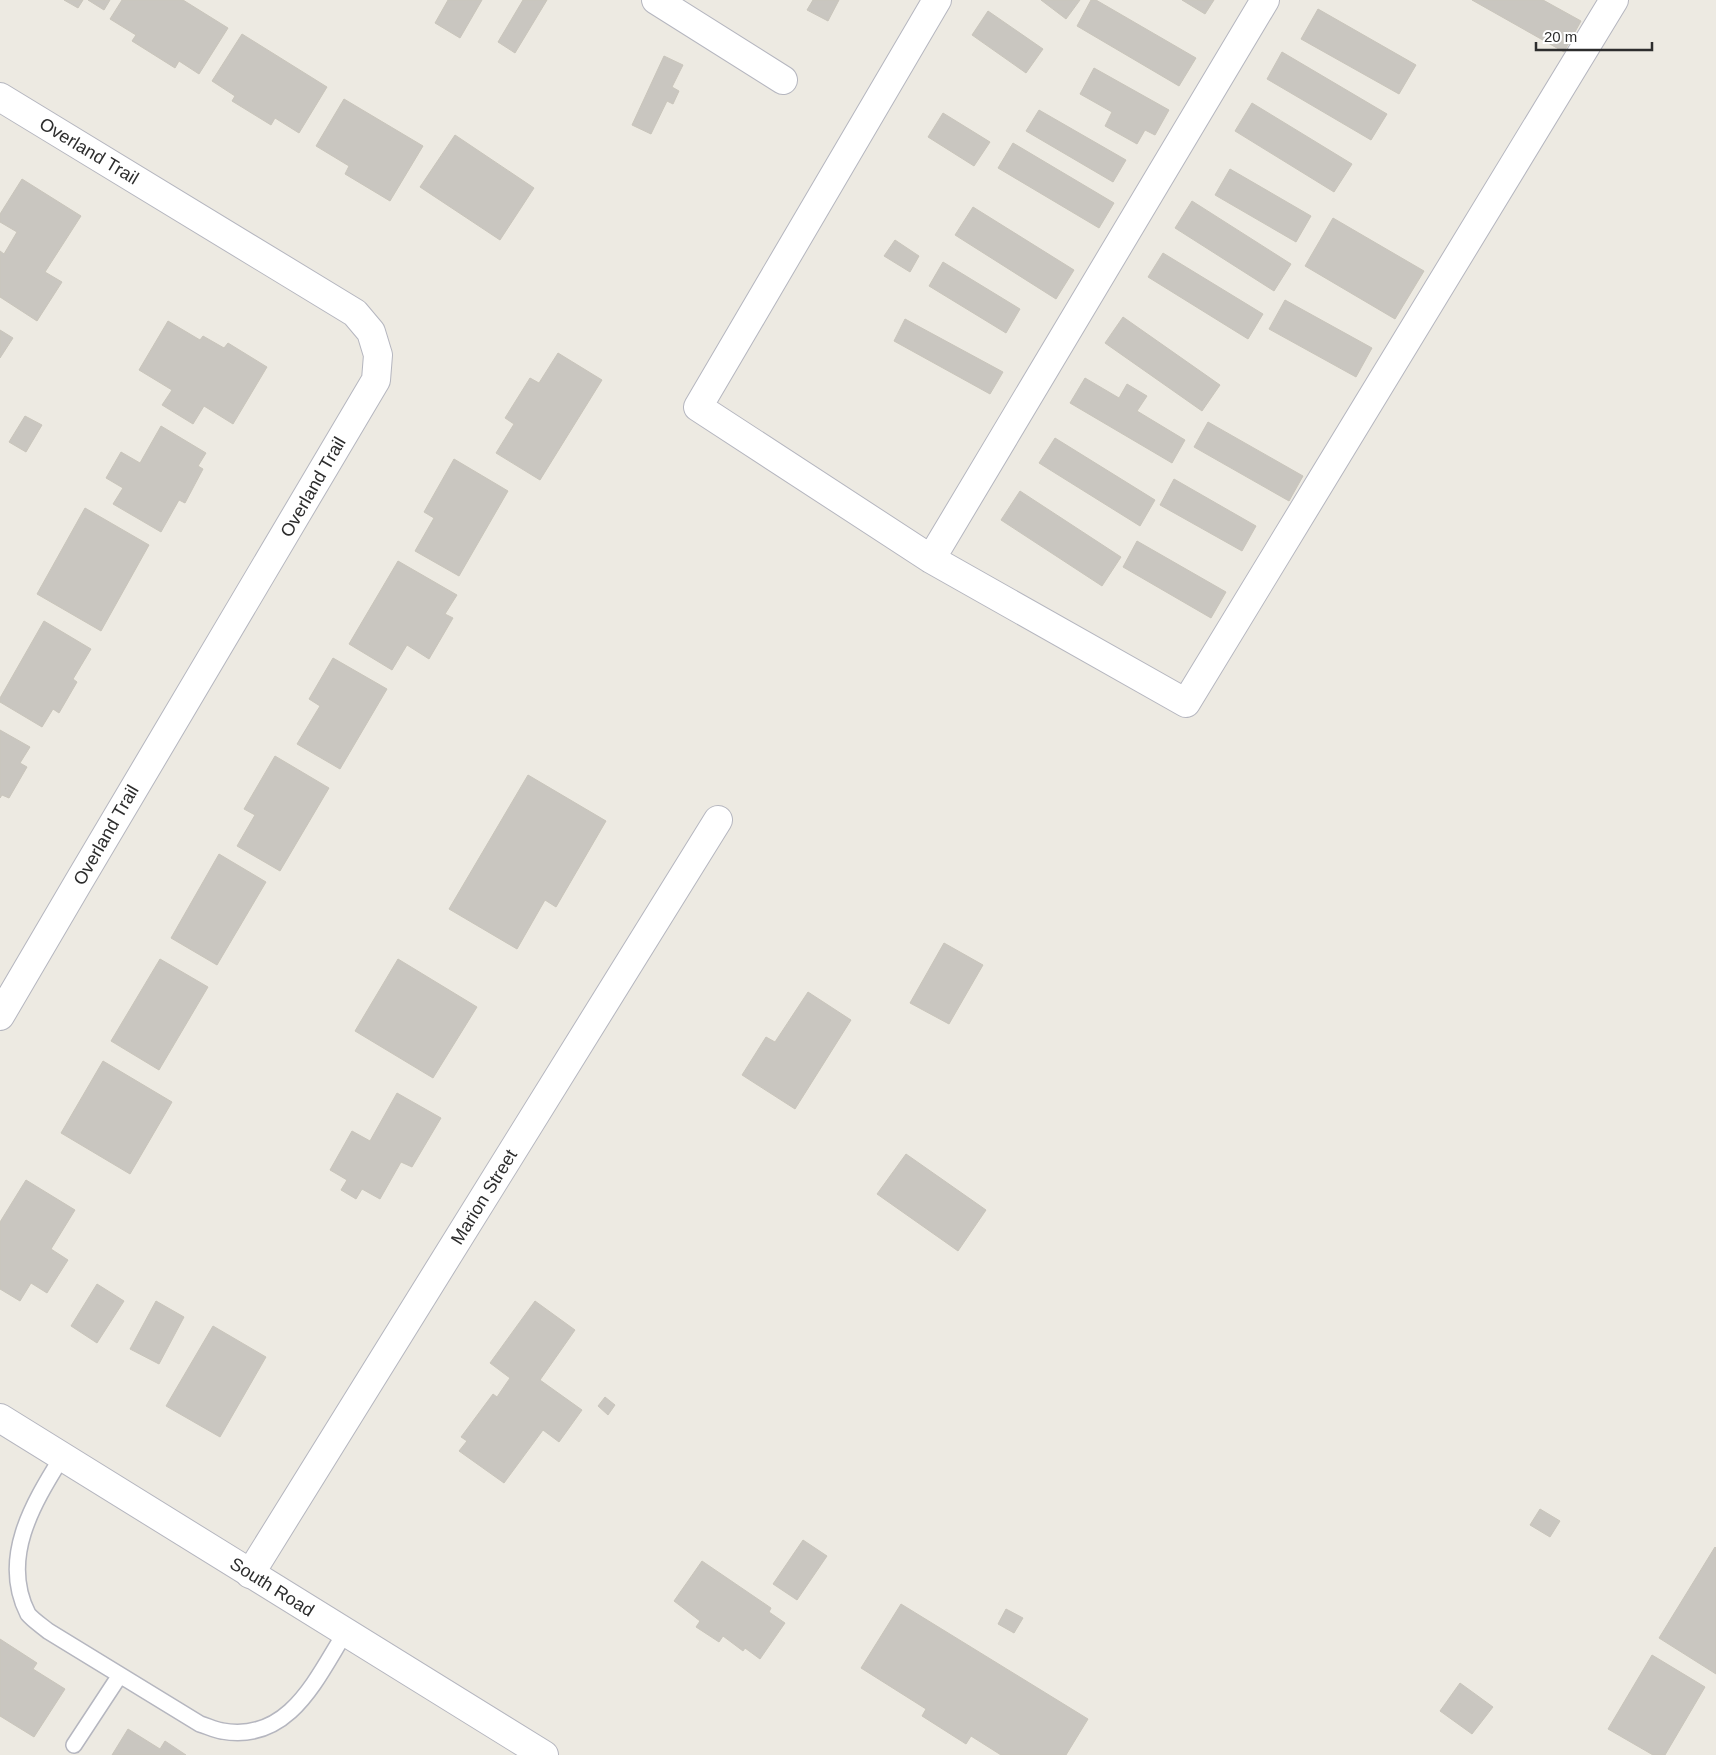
<svg xmlns="http://www.w3.org/2000/svg" width="1716" height="1755" font-family="Helvetica,sans-serif">
<style>
.building{fill:#c9c6c0;stroke:#c9c5bb}
.lines{fill:none;stroke-linecap:round;stroke-linejoin:round}
.service-casing{stroke:#b5b6bf;stroke-width:18}
.minor-casing{stroke:#b5b6bf;stroke-width:30}
.tertiary-casing{stroke:#b5b6bf;stroke-width:30}
.service{stroke:#fff;stroke-width:15}
.minor{stroke:#fff;stroke-width:28}
.tertiary{stroke:#fff;stroke-width:28}
.labels{text-anchor:middle;dominant-baseline:central;stroke-width:5;stroke-linejoin:round;paint-order:stroke}
.street-label{font-size:18px;fill:#2d2d2d;stroke:#fff}
</style>
<rect width="100%" height="100%" fill="#edeae2"/>
<path class="building" d="M64 0H83L78 8Z
M88 0H110L104 10Z
M122 0H183L228 28 199 74 179 61 175 68 132 41 136 35 110 19Z
M448 0H482L460 38 435 23Z
M523 0H547L515 53 498 42Z
M813 0H839L828 21 807 10Z
M1041 0H1080L1066 19Z
M1091 0H1096L1196 58 1179 86 1077 26Z
M1182 0H1214L1205 14Z
M1472 0H1543L1581 21 1564 52Z
M1318 9 1416 65 1399 94 1301 39Z
M988 11 1043 49 1026 73 972 35Z
M242 34 327 87 299 133 275 118 271 125 232 101 235 96 212 81Z
M1282 52 1387 114 1371 140 1267 79Z
M664 56 683 65 672 87 679 91 673 104 667 101 651 134 632 125Z
M1094 68 1169 110 1155 135 1145 130 1137 144 1105 126 1112 112 1080 94Z
M344 99 423 146 390 201 345 174 349 166 316 146Z
M1252 103 1352 164 1334 192 1235 131Z
M1039 110 1126 160 1113 182 1026 131Z
M943 113 990 142 974 166 928 137Z
M455 135 534 188 500 240 420 187Z
M1013 143 1114 203 1099 228 998 168Z
M1230 169 1311 216 1296 242 1215 195Z
M22 179 81 216 45 272 62 282 37 321 0 297V251L4 254 17 232 0 222V214Z
M1192 201 1291 264 1274 291 1175 228Z
M973 207 1074 270 1056 299 955 235Z
M1333 218 1424 271 1395 319 1305 266Z
M895 240 919 256 910 272 884 256Z
M1163 253 1263 314 1248 339 1148 277Z
M943 262 1020 309 1006 333 929 286Z
M1285 300 1372 348 1356 377 1269 329Z
M1123 317 1220 385 1202 411 1105 343Z
M905 319 1003 372 990 394 894 341Z
M168 321 200 340 203 336 224 348 228 343 267 367 233 424 204 406 193 424 162 405 172 390 139 370Z
M0 330 13 338 0 358Z
M558 353 602 380 540 480 496 453 514 424 505 418 530 378 539 383Z
M1085 378 1119 398 1127 384 1147 396 1137 411 1185 440 1172 463 1070 403Z
M25 416 42 425 26 452 9 442Z
M1208 422 1303 476 1289 501 1194 447Z
M161 426 206 453 198 466 203 469 185 503 179 500 161 532 113 504 123 488 106 478 121 452 140 463Z
M1055 438 1155 500 1140 526 1039 463Z
M454 459 508 491 459 576 415 551 434 518 424 512Z
M1174 479 1256 526 1242 551 1160 505Z
M1020 491 1121 557 1102 586 1001 520Z
M85 508 149 545 101 631 37 594Z
M1137 541 1226 592 1211 618 1123 567Z
M398 561 457 595 445 614 453 618 429 659 407 645 392 670 349 644Z
M44 621 91 649 73 679 77 682 59 713 53 709 42 727 0 702V698Z
M333 658 387 689 340 769 297 744 320 706 309 699Z
M0 730 30 747 20 763 27 767 9 798 2 795 0 798Z
M275 756 329 788 280 871 237 846 255 815 244 809Z
M528 775 606 821 556 907 545 900 517 949 449 909Z
M219 854 266 882 217 965 171 938Z
M944 943 983 965 949 1024 910 1003Z
M160 959 208 987 159 1070 111 1041Z
M398 959 477 1007 433 1078 355 1031Z
M808 992 851 1020 795 1109 742 1075 766 1037 775 1042Z
M103 1061 172 1102 130 1174 61 1133Z
M397 1093 441 1118 412 1167 401 1162 380 1199 362 1189 356 1199 341 1190 347 1180 330 1170 352 1131 370 1141Z
M906 1154 986 1210 958 1251 877 1194Z
M26 1180 75 1210 51 1249 68 1260 47 1293 31 1283 20 1301 0 1289V1222Z
M97 1284 124 1301 97 1343 71 1326Z
M156 1301 184 1317 159 1364 130 1349Z
M535 1301 575 1330 540 1380 582 1410 559 1442 543 1430 504 1483 459 1451 467 1441 461 1437 493 1394 497 1397 510 1378 490 1363Z
M213 1326 266 1357 220 1437 166 1406Z
M605 1397 615 1405 608 1415 598 1406Z
M1540 1509 1560 1521 1550 1537 1530 1525Z
M803 1540 827 1556 797 1600 773 1584Z
M1715 1547 1716 1548V1674L1659 1638Z
M702 1561 771 1608 769 1612 785 1623 760 1659 745 1648 743 1651 723 1636 719 1642 696 1627 700 1621 674 1601Z
M901 1604 1088 1719 1066 1755H1001L971 1736 966 1744 922 1716 926 1709 861 1668Z
M1006 1609 1023 1618 1014 1633 998 1624Z
M0 1639 37 1663 33 1669 65 1689 34 1737 0 1716Z
M1652 1655 1705 1687 1665 1755H1653L1608 1729Z
M1460 1683 1493 1707 1472 1734 1440 1711Z
M128 1729 160 1749 165 1741 186 1755H112Z"/>
<g class="lines">
<g class="service-casing">
<path id="service" d="M62 1457C32 1505 0 1559 28 1614 33 1620 42 1626 48 1631L200 1724C207 1726 215 1730 222 1731 289 1743 316 1679 345 1633
M74 1745 120 1675"/>
</g>
<g class="minor-casing">
<path id="minor" d="M656 0 783 80
M937 0 698 407 931 559 1186 703 1614 0
M0 97 355 313 371 332 378 355 376 380C252 592 124 803 0 1016
M931 559 1265 0
M250 1574 718 820"/>
</g>
<g class="tertiary-casing">
<path id="tertiary" d="M0 1418 544 1755"/>
</g>
<use href="#service" class="service"/>
<use href="#minor" class="minor"/>
<use href="#tertiary" class="tertiary"/>
</g>
<g class="labels">
<g class="street-label">
<text transform="translate(89 151) rotate(31)">Overland Trail</text>
<text transform="translate(313 487) rotate(-60)">Overland Trail</text>
<text transform="translate(106 835) rotate(-60)">Overland Trail</text>
<text transform="translate(484 1197) rotate(-58)">Marion Street</text>
<text transform="translate(272 1587) rotate(32)">South Road</text>
</g>
</g>
<path d="M1536 42v8h116v-8" fill="none" stroke="#2d2d2d" stroke-width="2.5"/>
<text x="1544" y="42" font-size="15" fill="#2d2d2d" stroke="#ffffff" stroke-width="4" paint-order="stroke">20 m</text>
</svg>
